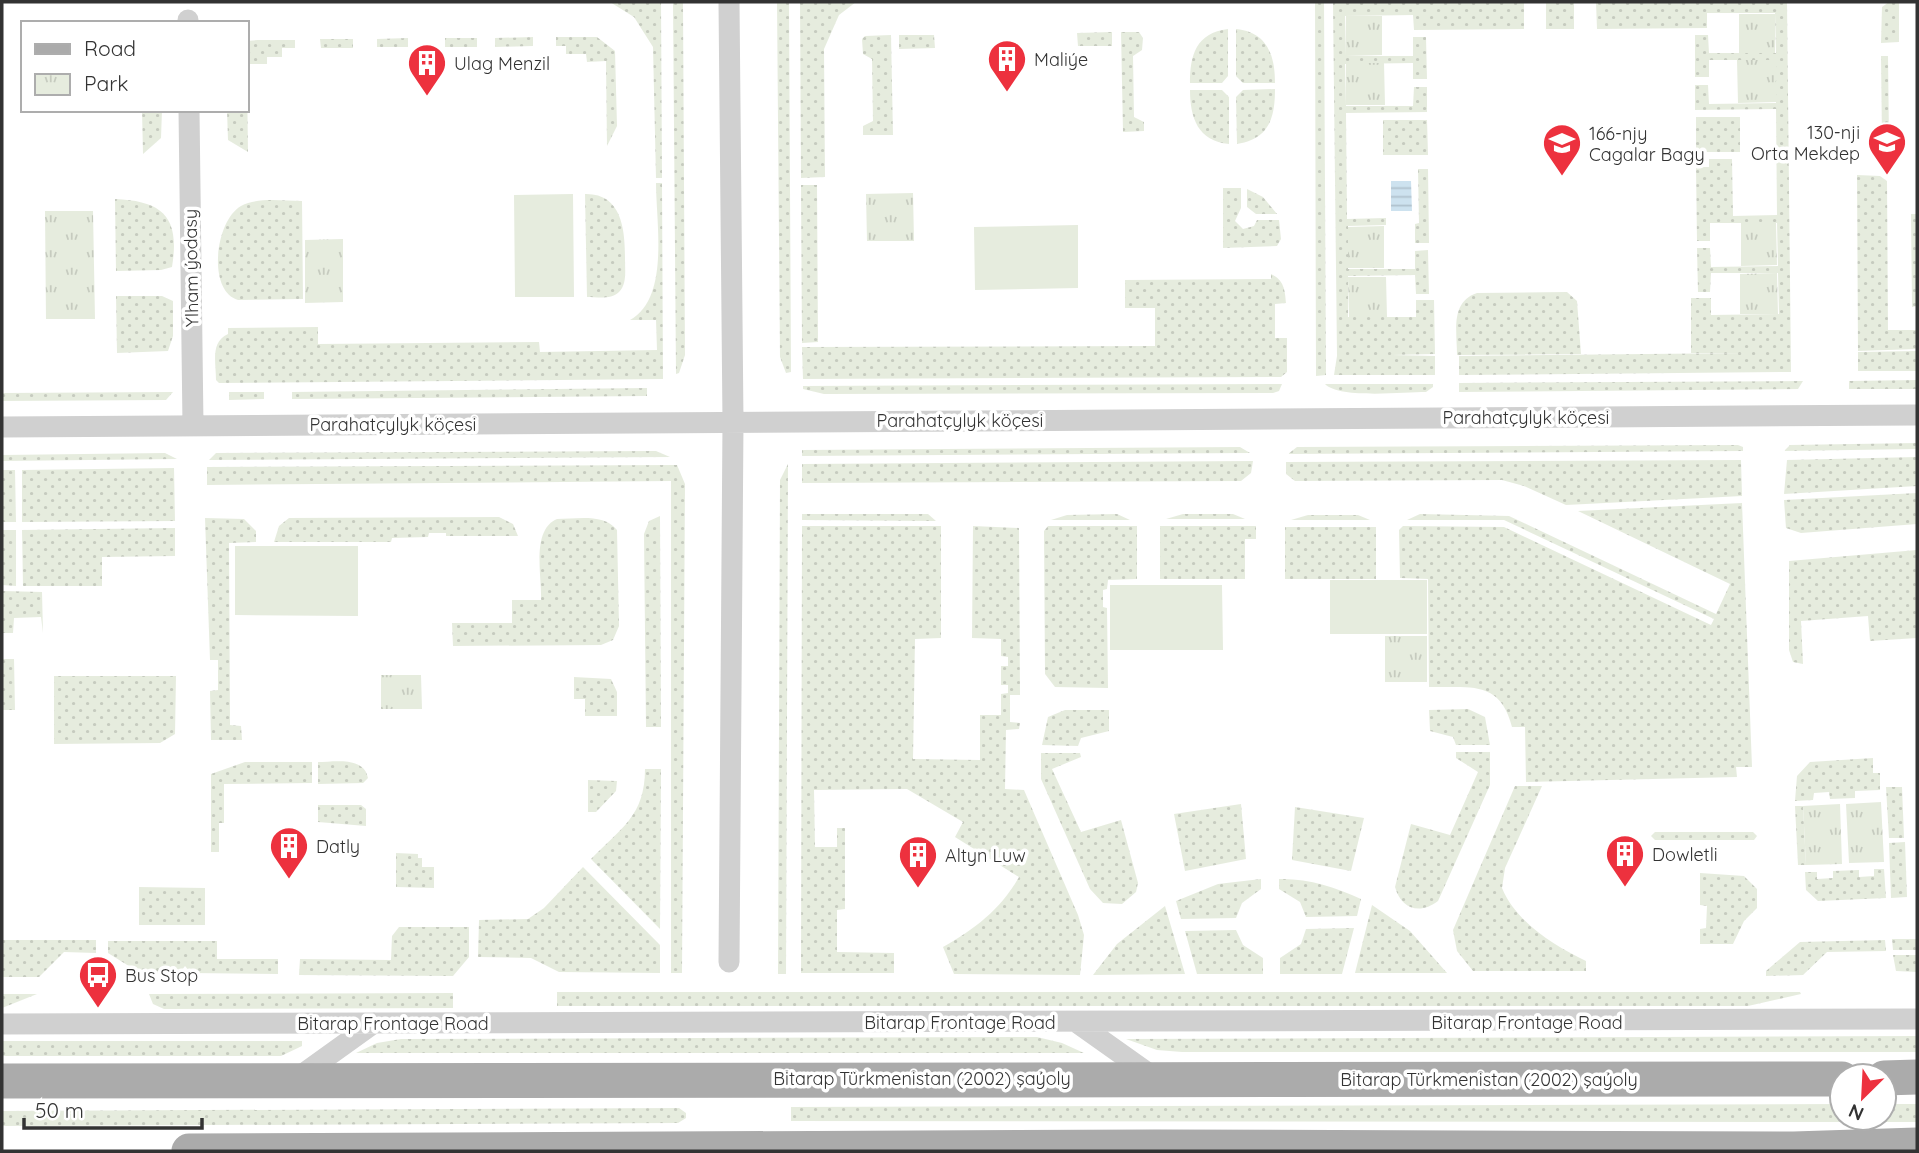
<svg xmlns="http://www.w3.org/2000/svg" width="1919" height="1153" font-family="Quicksand,sans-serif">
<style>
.grass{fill:url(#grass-dots)}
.park{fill:url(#park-tufts)}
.pitch{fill:#e6ecde}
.water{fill:url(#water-rules)}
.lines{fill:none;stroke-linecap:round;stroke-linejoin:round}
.street{stroke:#d0d0d0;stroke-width:21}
.primary{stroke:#ababab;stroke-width:35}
.labels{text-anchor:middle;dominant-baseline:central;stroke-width:7;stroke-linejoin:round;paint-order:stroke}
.poi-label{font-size:18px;fill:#333;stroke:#fff;text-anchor:start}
.street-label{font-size:18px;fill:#333;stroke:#fff}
</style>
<defs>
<pattern id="grass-dots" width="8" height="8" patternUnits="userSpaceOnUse" patternTransform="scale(1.75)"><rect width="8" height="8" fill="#e6ecde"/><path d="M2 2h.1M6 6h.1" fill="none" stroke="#c6cbbf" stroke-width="1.8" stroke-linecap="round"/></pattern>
<pattern id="park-tufts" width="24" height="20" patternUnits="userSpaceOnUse" patternTransform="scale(1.75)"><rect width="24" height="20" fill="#e6ecde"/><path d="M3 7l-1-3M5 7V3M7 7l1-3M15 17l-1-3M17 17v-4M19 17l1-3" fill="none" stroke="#c6cbbf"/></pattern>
<pattern id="water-rules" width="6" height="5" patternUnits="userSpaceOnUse" patternTransform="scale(1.75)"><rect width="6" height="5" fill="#cde2ef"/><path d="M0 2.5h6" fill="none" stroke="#b0c2cd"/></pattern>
</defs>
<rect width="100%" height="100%" fill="#fff"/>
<path class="grass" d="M610 2H661L662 178H656L653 47 634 17Z
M673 2H683V6L685 355 679 373 676 374Z
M777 2H789L791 372 786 373 780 357Z
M800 2H856L839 15 824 49 825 177 801 178Z
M1315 2H1324L1326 375 1316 376Z
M1333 2H1524V29L1414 30 1413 15 1345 16 1346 56H1413V37H1426L1427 79H1413V63L1345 64 1346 106H1413L1414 87H1427V112L1346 113 1347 219 1386 218V225L1348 226V269H1415V251L1428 250 1429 294H1416L1415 275 1348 276V317H1416V300H1434L1435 354 1392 355 1435 356V375H1334L1337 356Z
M1546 2H1574V29H1546Z
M1596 2H1787L1791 372 1459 375V356L1746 353H1691V298H1711V315L1779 314 1778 273H1711L1710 292H1698L1697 248H1710L1711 267 1778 266 1777 223H1710V241H1697L1696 167H1709V159H1732L1733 216 1777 215 1776 109 1695 110V85H1708L1709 104 1776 103V60H1709V77H1695V35H1708L1709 53H1776L1775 13H1707V28L1597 29Z
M1899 2V42L1881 43 1882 7 1889 2Z
M1228 29V76L1222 83H1190C1190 55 1196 33 1228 29Z
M1236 29C1267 32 1275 55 1275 83H1243L1236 76Z
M1112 32V46H1078L1077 33Z
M1121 32H1139L1143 38 1142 50 1133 56 1134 117 1144 122V131L1123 132Z
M891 35 893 135H863V126L873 121 872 59 863 54 862 39 865 36Z
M899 35H934L935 48 899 49Z
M533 37V46L495 47V38Z
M556 37H597L615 51 617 126 607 146 606 61 587 62 586 54H566V46H556Z
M408 38V47H377V39Z
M445 38H477V47H445Z
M320 39H353V48H321Z
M258 40H295V48H282V57H267V64H247V41Z
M1881 56H1888L1889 139H1882Z
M247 79 248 152 228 140 227 110H247Z
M1275 89C1275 118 1269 139 1237 144L1236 97 1243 90Z
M1190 90H1222L1229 97V144C1198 141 1190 118 1190 90Z
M142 110H162L161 138 143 154Z
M1696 117H1740V152H1696Z
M1383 120H1427L1428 155H1383Z
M1418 169H1428L1429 243H1415V224L1419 223Z
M1857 175 1880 176 1887 181 1888 330H1917V349L1858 351Z
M656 183H662L663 379 219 383 216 380C216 363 210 342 228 334V328L318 327V344L539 342 540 352 657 350 656 320H630C670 298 656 223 656 183Z
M801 185H817L818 342 802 343Z
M1223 188H1241V208L1235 221 1243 229 1254 226 1257 220H1279L1281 239 1277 246 1223 248Z
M1247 189 1263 197 1277 214H1256L1247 207Z
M585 194C623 193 625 232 625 260 625 271 627 284 619 292 611 300 597 297 587 297Z
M115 199C164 201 180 218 172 267L161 270 116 271Z
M302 201 303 299 238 300C207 291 215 221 241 206 258 197 283 201 302 201Z
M1911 214H1917V306L1912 307Z
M1271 274C1284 280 1285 290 1286 303L1275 304V338H1287V372L1281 377 803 379 802 347 1155 346V308H1125V280L1271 279Z
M1567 292 1577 301 1581 354 1457 355C1457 331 1450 302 1477 293Z
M116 296H162L173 301V336L168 351 117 353Z
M1917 351V371H1858V352Z
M1917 380V389H1849V381Z
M1803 381 1798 389 1459 392V383Z
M1282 384 1279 391 1273 393 824 394 803 389V386Z
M1325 384H1433V387L1426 392C1403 392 1340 399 1325 384Z
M647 388V396L292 399V392Z
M173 392 166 400 2 401V393Z
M229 392H264V399L229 400Z
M1917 443V449L1784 451 1790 445Z
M1738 445 1743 447V451L1288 454 1297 447Z
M1240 447 1250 453 802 456V450Z
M656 451 670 457 209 460 216 453Z
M165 453 177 459 2 461V455Z
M1917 457V486L1784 494 1787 460Z
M1741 460 1742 496 1566 505 1524 486 1502 480 1295 481 1286 474V462Z
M1253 461 1251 473 1241 481 802 483V464Z
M788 464 786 974H778L780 480Z
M677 465 685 484 682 973H671V481L207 485V467Z
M174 468 175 521 22 522V470Z
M2 470H15L16 522H2Z
M1917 493V524L1801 533 1786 528 1784 500Z
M1742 503 1752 767H1736L1737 777 1526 782 1525 727H1512C1500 679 1469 688 1429 687L1428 579 1400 578 1399 530 1403 526 1504 527 1711 625 1714 619 1504 520H1407L1420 514 1509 516 1716 614 1730 584 1578 511Z
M802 514H928L936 521 802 520Z
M1117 514 1130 520H1051L1067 515Z
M1183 514H1233L1245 519H1166Z
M1308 515H1358L1370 520H1291Z
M660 516 661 727H646L644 534 649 521Z
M499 517 513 524 518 536H446V533H429L428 537 392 538 391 542H274L279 526 289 518Z
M205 518 244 519 256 531V542L229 543 230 725 241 726 242 740H211L210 691 218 690V660H210Z
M557 519C576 519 604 513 617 530L619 626 613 640 601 645 453 646 452 623H512V600H541C542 576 531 530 557 519Z
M802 526H941V638L915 639 913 759 980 760V715H1001V694L1008 693V685H1001V666H1008V657L1001 656V639L972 638 973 526 1019 528 1020 695H1010V722L1020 723 1019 729 1006 730 1005 789 1024 790 1078 915 1084 935 1080 975 954 974 943 947C975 929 1001 909 1019 877L955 837 963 822 907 789 814 790 815 847H837V828H845V909L837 910V952L894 953V973H801Z
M1137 526V579L1108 580 1107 589 1103 590V607L1107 608 1108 688 1055 687 1045 674 1044 531 1048 526Z
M1160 526H1256V539H1245V579H1160Z
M1285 527H1376V579H1285Z
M175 528V556L102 557V586H23L22 530Z
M2 530H16V586L2 585Z
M1917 550V638L1870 641 1868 616 1801 621 1803 664 1793 662 1789 650V561Z
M2 591 42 592 43 633 41 617 14 618 13 633H2Z
M2 659H14L15 710H2Z
M54 676H176L175 734 160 743 54 744Z
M574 677 611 679 617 692V716H585V699H574Z
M1468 709 1485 717 1490 745H1456L1453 737 1430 731 1429 710Z
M1065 710H1109V731L1081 738 1078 746 1042 745 1048 717Z
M1456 752H1490V785L1438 901C1420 915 1401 909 1395 887L1411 824 1450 835 1478 772 1456 758Z
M1041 753H1080L1081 757 1052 769 1081 832 1121 820 1138 883 1136 892 1122 904 1103 903 1090 889 1041 779Z
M1873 758V773H1880V790L1855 791V798L1830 799 1829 792 1814 793 1813 800 1795 801 1797 776 1810 762Z
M245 762H312V783L224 784V823H219V852H211V774Z
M318 762C334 762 364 756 368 778L363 783 318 784Z
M645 769H661L660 929 591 859C621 828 645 816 645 769Z
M588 780 617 781 616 791 596 812H588Z
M1515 786H1542L1505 868 1502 888C1516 922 1554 946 1586 961V971H1473L1457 951 1453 930Z
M1886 787H1902L1904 838H1889Z
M1241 804 1246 859 1185 871 1174 814Z
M318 805H361L366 809V826L318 822Z
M1795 806H1803L1806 865H1798Z
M1295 807 1364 818 1351 871 1292 860Z
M1655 832H1753L1757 836 1754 840H1655L1651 836Z
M1905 842 1907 897 1891 898 1889 843Z
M396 853 418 854V858H422V867H434V888L396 887Z
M583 867 660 945V973L559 972 531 958 478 957 479 920 528 919 544 908Z
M1874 869H1884L1886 898 1818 901 1806 890 1805 872H1817V879L1833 878V871L1859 870V877L1874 876Z
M1700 873 1744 876 1757 889V908L1744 921 1733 944H1700V929L1706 928 1707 906 1700 905Z
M1261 879V889L1242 903 1236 918 1181 919 1176 901 1218 884Z
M1279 879C1306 878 1336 887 1361 899L1357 916 1306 917 1300 902 1279 889Z
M139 887 205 888V925H139Z
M1372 905 1410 931 1447 973H1355Z
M1165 906 1185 974 1093 975 1117 944Z
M399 927H469V957L453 976 299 975 300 959 391 960 392 936Z
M1354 928 1342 974H1280V958L1301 944 1306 929Z
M1236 930 1243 945 1263 958V974H1197L1185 931Z
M1892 939H1917V950H1893Z
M3 940H96V953L64 952 39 977H3Z
M1885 940 1886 951 1827 952 1803 975 1766 976V971L1800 942Z
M108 941H217V959H278V974L191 973 185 966 179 974 140 973 108 953Z
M1893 955H1917V972L1896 971Z
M557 992H1800L1801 994 1748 1006H557Z
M453 993V1008L164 1009 153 1004 149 994Z
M2 994H37L2 1008Z
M1917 1036V1052H1182L1157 1050 1126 1039Z
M1037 1037 1062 1043 1084 1053H356L377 1043 401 1039Z
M2 1041H302V1046L281 1056H2Z
M1842 1104V1118H1884V1104H1917V1122L791 1121V1107Z
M679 1108 686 1113V1118L678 1123 2 1126V1111Z"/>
<path class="park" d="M1739 14H1775V53H1739Z
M1346 16H1382V55L1346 56Z
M1737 60H1776V102L1738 103Z
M1346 63H1384L1385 105H1346Z
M913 193 914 241H867L866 194Z
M45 211H93L95 319H46Z
M1776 223 1777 265 1741 266V223Z
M1384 226V268H1348V227Z
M343 239V302L305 303V240Z
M1777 273 1778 314H1740V274Z
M1348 277H1386L1387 317H1349Z
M1385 636H1427V682H1385Z
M381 675H421L422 709H381Z
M1881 802 1884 862 1849 863 1846 804Z
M1840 804 1842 864 1806 865 1803 806Z"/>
<path class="pitch" d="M573 194 574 297H515L514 195Z
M1078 225V288L975 290 974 227Z
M235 546H358V616L235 615Z
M1330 580H1427V634H1330Z
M1110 585H1222L1223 650H1110Z"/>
<path class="water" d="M1391 181H1411L1412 211H1391Z"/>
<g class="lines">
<path class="street" d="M729 2 733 422 729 962
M188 20V23
M189 110 193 425
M2 427 1917 415
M1076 1022 1155 1078
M2 1024 1917 1019
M296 1079 374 1023"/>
<path class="primary" d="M1884 1078 1917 1077
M2 1081 1842 1079
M189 1151 1156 1147 1794 1149 1917 1145"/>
</g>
<defs>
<g id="building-pin" transform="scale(2.0125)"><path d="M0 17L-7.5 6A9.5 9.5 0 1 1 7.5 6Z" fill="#ed313e" stroke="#fff"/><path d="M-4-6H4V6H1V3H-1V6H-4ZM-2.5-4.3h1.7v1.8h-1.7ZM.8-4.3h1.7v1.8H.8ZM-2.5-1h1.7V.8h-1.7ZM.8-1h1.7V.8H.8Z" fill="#fff"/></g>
<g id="school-pin" transform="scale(2.0125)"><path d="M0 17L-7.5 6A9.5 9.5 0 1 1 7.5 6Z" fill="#ed313e" stroke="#fff"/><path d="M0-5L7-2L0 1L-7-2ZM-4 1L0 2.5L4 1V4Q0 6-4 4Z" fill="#fff"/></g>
<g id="bus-pin" transform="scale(2.0125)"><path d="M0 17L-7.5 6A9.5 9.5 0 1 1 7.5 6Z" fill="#ed313e" stroke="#fff"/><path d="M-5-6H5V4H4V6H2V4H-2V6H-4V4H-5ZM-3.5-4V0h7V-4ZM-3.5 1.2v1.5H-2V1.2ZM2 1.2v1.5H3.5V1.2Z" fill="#fff"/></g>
</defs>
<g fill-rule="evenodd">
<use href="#building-pin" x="1007" y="59"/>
<use href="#building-pin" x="427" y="63"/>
<use href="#school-pin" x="1887" y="142"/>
<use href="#school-pin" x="1562" y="143"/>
<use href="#building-pin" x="289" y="846"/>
<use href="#building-pin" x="1625" y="854"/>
<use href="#building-pin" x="918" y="855"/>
<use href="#bus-pin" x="98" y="975"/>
</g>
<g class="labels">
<g class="poi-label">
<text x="1034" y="59">Maliýe</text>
<text x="454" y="63">Ulag Menzil</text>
<text x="1860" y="132" text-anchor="end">130-nji<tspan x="1860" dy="21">Orta Mekdep</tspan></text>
<text x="1589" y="133">166-njy<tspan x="1589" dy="21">Cagalar Bagy</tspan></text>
<text x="316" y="846">Datly</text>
<text x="1652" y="854">Dowletli</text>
<text x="945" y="855">Altyn Luw</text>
<text x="125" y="975">Bus Stop</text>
</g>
<g class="street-label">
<text transform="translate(191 268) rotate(-91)">Ylham ýodasy</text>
<text x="1526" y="417">Parahatçylyk köçesi</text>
<text x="960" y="420">Parahatçylyk köçesi</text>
<text x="393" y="424">Parahatçylyk köçesi</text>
<text x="960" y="1022">Bitarap Frontage Road</text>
<text x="1527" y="1022">Bitarap Frontage Road</text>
<text x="393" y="1023">Bitarap Frontage Road</text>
<text x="922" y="1078">Bitarap Türkmenistan (2002) şaýoly</text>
<text x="1489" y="1079">Bitarap Türkmenistan (2002) şaýoly</text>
</g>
</g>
<rect width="1919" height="1153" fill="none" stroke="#333333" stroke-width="7"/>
<rect x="21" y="21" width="228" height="91" fill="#ffffff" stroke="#adadad" stroke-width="2"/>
<rect x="35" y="44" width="35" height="10" fill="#ababab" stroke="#adadad" stroke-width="2"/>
<text x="84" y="56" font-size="21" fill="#333333">Road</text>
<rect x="35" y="74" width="35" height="21" fill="url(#park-tufts)" stroke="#adadad" stroke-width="2"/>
<text x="84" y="91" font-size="21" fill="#333333">Park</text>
<g transform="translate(1863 1097) rotate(204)"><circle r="33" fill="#ffffff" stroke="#adadad" stroke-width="2"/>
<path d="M0-5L12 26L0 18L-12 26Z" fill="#ed313e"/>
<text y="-10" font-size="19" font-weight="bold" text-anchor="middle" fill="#333333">N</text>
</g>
<path d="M24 1118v10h178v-10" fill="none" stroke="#333333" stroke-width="3.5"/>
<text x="35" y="1118" font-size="21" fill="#333333" stroke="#ffffff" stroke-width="5" paint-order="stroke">50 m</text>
</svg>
